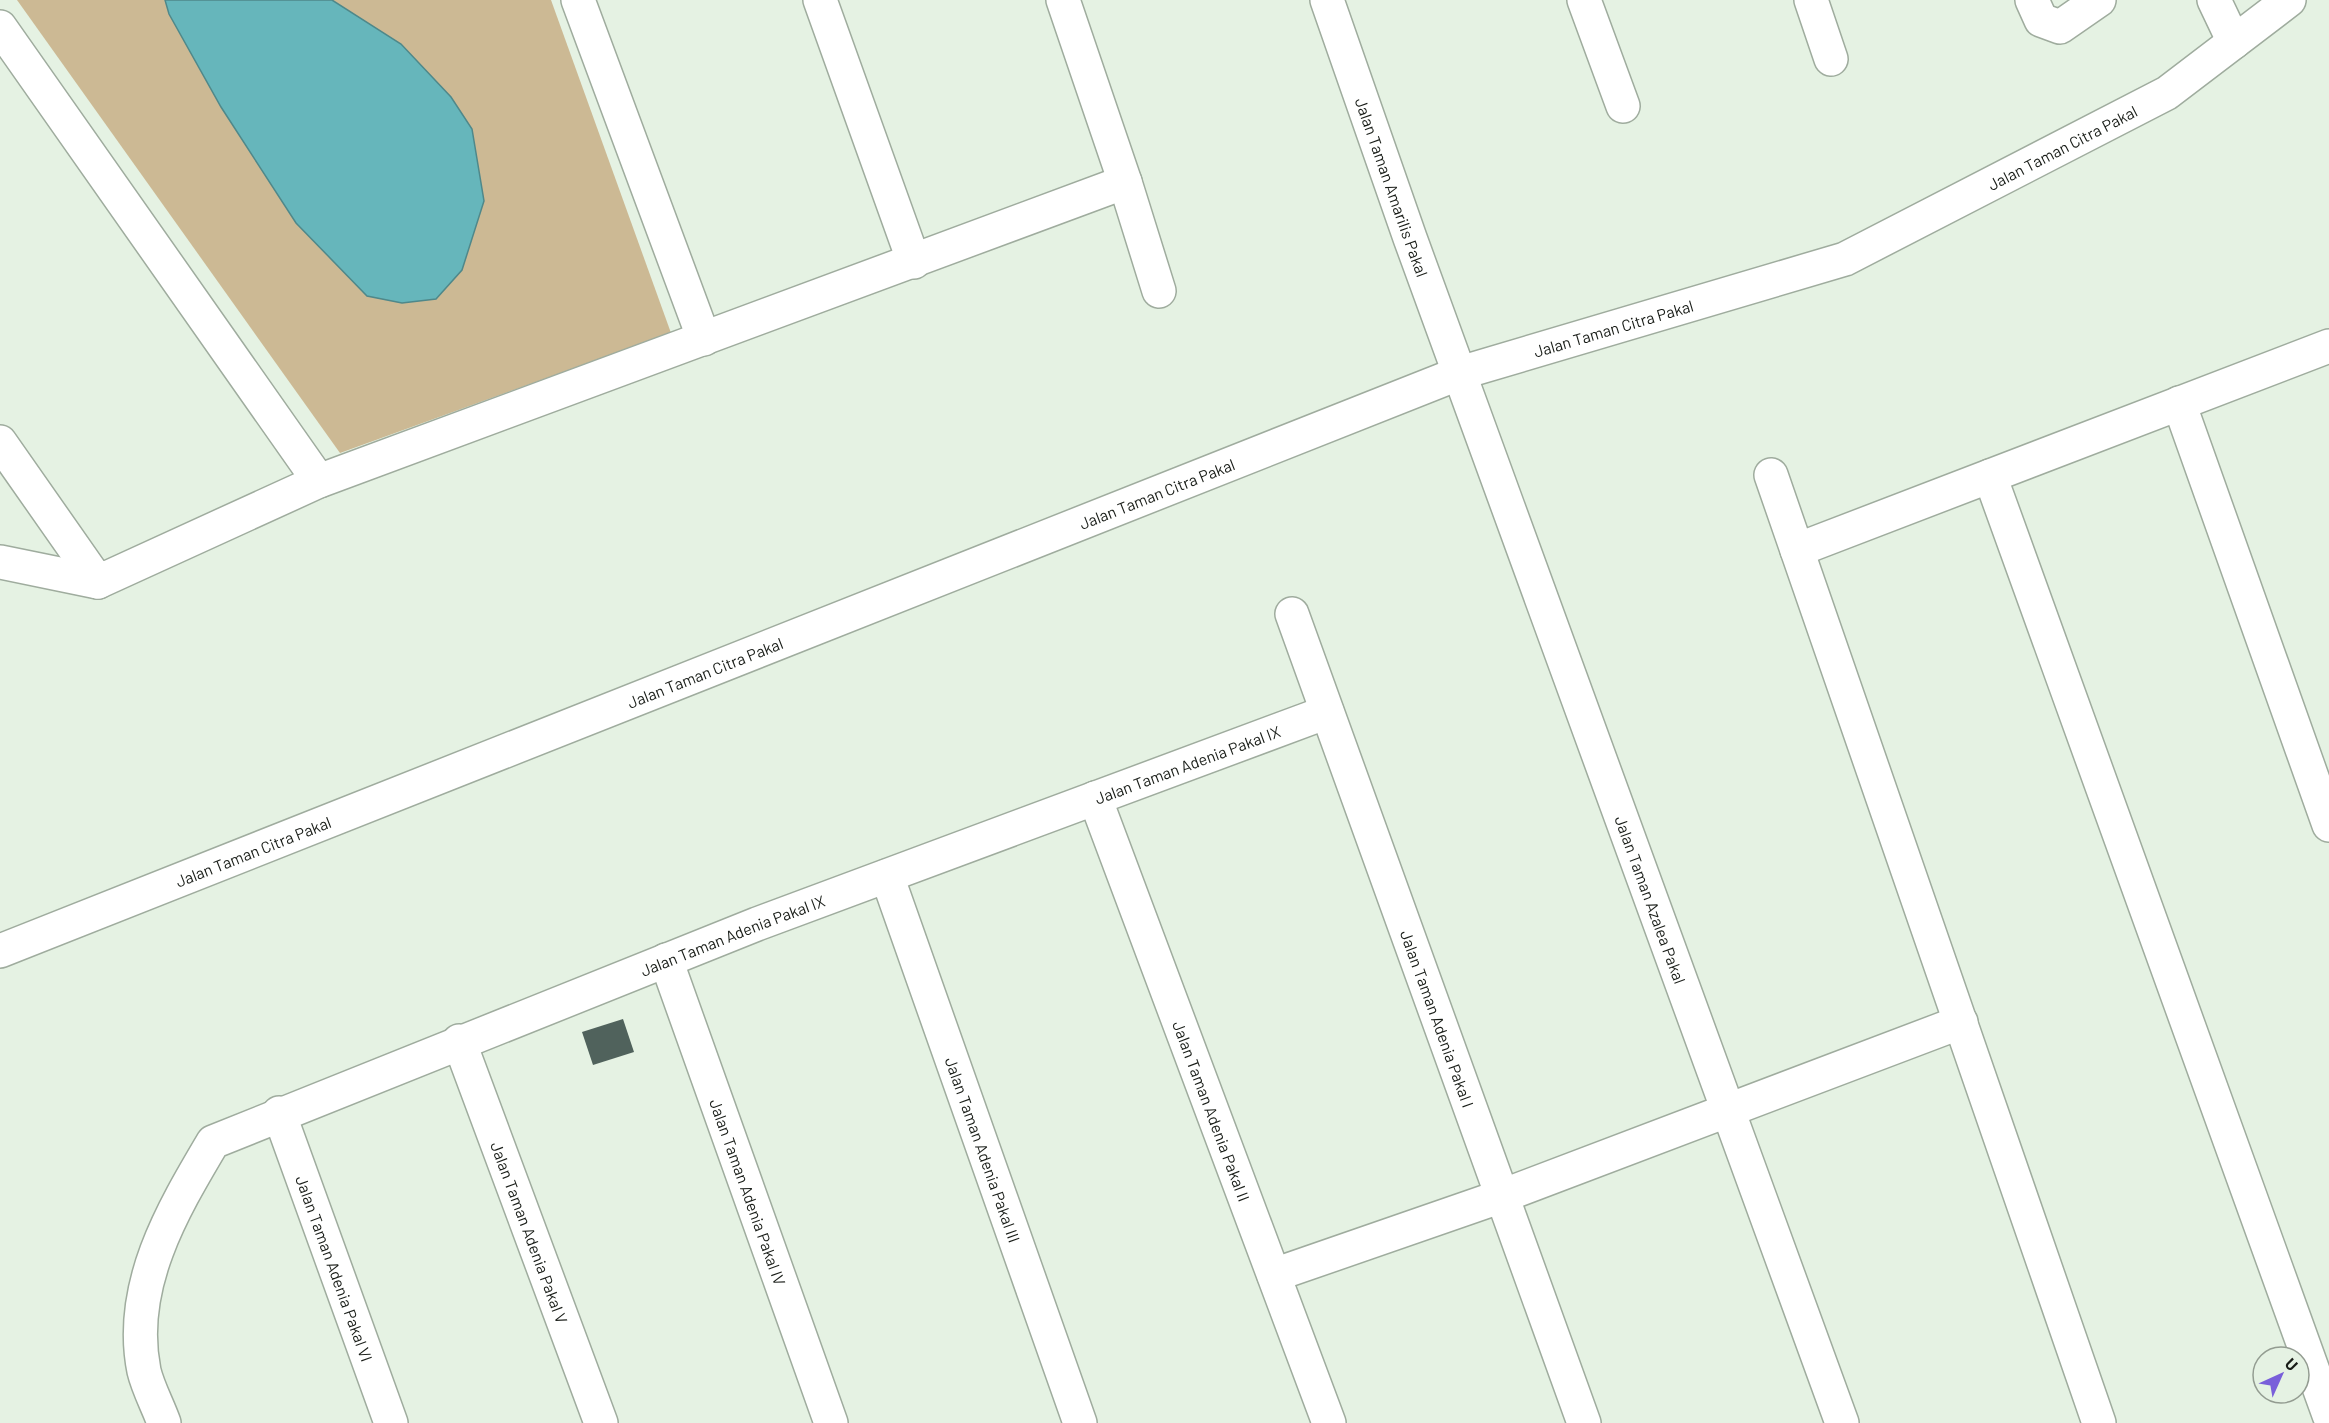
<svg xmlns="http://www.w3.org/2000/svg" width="2329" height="1423" font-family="Barlow,sans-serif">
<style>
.green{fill:#ccb994}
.water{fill:#66b6bb;stroke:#4f888a;stroke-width:1.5}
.building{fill:#50625c}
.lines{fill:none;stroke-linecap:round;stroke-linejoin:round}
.minor-casing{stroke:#9fac9e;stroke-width:36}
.minor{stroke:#fff;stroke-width:33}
.labels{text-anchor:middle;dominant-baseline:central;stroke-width:6;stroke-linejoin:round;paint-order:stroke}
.street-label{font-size:16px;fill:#181c17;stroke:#e5f2e3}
</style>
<rect width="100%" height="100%" fill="#e5f2e3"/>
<path class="green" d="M17 0H551L671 333 340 453Z"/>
<path class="water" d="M165 0H332L401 44 451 97 472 129 484 201 462 270 436 299 402 303 367 296 296 223 221 107 169 14Z"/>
<path class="building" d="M623 1019 634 1052 593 1065 582 1032Z"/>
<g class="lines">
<g class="minor-casing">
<g id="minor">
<path d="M578 0 704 339"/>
<path d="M820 0 914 262"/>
<path d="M1063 0 1125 182 1159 291"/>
<path id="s1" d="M1327 0 1410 238 1842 1423"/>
<path d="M1584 0 1623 106"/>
<path d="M1811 0 1831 59"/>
<path d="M2032 0 2041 20 2060 27 2099 0"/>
<path d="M2214 0 2234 42"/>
<path d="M0 27 319 481"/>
<path d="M2179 403 2329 825"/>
<path d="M0 442 98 582 319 481 1125 182"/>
<path d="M1771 475 2099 1423"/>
<path d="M1990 476 2329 1415"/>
<path d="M1797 550 2329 346"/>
<path d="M0 562 98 582"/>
<path id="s2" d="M1292 614 1584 1423"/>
<path id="s3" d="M1095 798 1329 1423"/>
<path id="s4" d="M887 876 1080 1423"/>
<path id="s5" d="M0 951 1460 373 1845 259 2167 93 2289 0"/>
<path id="s6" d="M666 960 831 1423"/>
<path id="s7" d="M459 1041 601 1423"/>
<path id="s8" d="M279 1113 391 1423"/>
<path d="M1274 1275 1502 1196 1961 1022"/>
<path id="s9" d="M164 1423C158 1406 148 1388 144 1371 127 1287 172 1211 213 1142L757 924 1327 712"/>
</g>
</g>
<use href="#minor" class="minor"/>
</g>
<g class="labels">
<g class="street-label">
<text stroke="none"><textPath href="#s5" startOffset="2216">Jalan Taman Citra Pakal</textPath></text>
<text stroke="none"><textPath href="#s1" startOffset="198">Jalan Taman Amarilis Pakal</textPath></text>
<text stroke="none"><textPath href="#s5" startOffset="1730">Jalan Taman Citra Pakal</textPath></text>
<text stroke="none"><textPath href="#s5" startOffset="1244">Jalan Taman Citra Pakal</textPath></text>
<text stroke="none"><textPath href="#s5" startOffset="758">Jalan Taman Citra Pakal</textPath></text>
<text stroke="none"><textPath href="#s9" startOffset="1346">Jalan Taman Adenia Pakal IX</textPath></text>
<text stroke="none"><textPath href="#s5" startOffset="272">Jalan Taman Citra Pakal</textPath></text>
<text stroke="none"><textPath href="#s1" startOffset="956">Jalan Taman Azalea Pakal</textPath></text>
<text stroke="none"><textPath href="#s9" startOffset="860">Jalan Taman Adenia Pakal IX</textPath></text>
<text stroke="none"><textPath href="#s2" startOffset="430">Jalan Taman Adenia Pakal I</textPath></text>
<text stroke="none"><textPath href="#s3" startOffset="334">Jalan Taman Adenia Pakal II</textPath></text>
<text stroke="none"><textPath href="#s4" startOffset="290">Jalan Taman Adenia Pakal III</textPath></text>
<text stroke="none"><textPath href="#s6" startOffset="246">Jalan Taman Adenia Pakal IV</textPath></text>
<text stroke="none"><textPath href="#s7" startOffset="204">Jalan Taman Adenia Pakal V</textPath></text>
<text stroke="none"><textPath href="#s8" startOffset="165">Jalan Taman Adenia Pakal VI</textPath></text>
</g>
</g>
<g transform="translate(2281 1375) rotate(45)"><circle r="28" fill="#e5f2e3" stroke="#939c91" stroke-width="1.5"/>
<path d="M0-4.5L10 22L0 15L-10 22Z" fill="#795fda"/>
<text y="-9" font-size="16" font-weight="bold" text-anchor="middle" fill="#181c17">U</text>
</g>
</svg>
